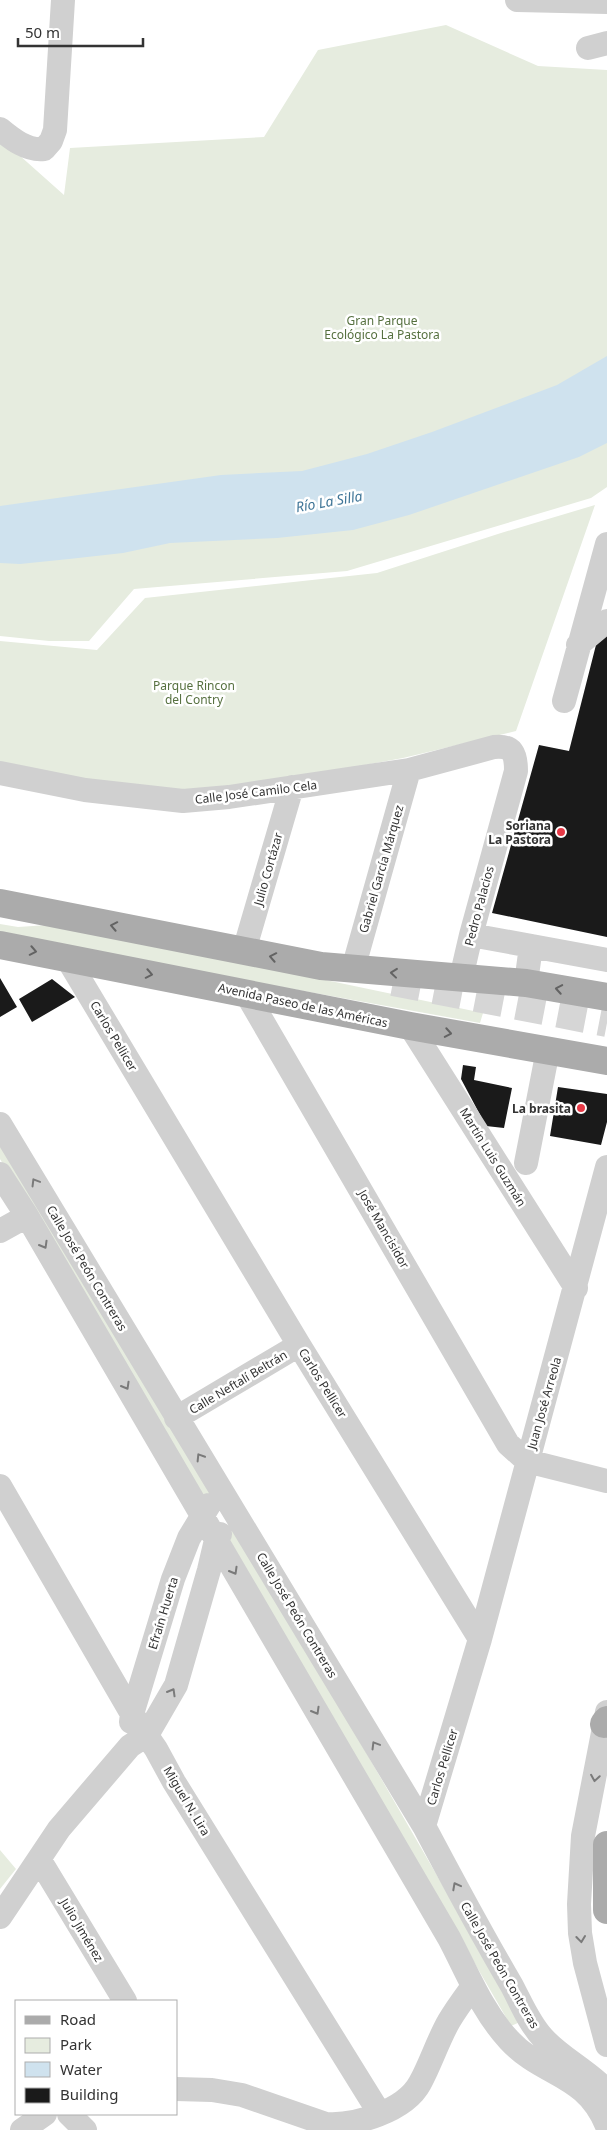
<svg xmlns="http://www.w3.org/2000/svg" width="607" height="2130" font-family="'Noto Sans',sans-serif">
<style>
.green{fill:#e6ecdf}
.water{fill:#cfe2ee}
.building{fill:#1a1a1a}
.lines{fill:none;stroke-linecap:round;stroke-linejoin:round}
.major-tunnel{stroke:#d6d6d6;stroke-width:28;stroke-dasharray:28 14;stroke-linecap:butt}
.minor{stroke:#d0d0d0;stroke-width:24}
.major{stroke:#ababab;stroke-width:28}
.oneway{stroke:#636363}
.oneway2{stroke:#7a7a7a}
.poi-dot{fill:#e63946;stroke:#fff;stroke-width:2}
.labels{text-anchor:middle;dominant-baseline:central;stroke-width:5;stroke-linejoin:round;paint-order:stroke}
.park-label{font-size:12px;fill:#56703f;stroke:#fff}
.street-label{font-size:12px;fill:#333;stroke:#fff}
.poi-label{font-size:12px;font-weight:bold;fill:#333;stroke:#fff;text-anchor:end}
.water-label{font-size:14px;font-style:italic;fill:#3f7597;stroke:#fff}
</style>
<rect width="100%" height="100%" fill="#fff"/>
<path class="green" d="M446 25 538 66 607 70V487L591 498 347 571 134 589 89 641H49L0 636V138L64 195 70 148 264 137 318 50Z
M595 505 516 731 403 758 305 776 178 793 0 766V641L97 650 145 598 377 573 501 533Z
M0 924 18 927 48 925 202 954 483 1013 480 1023 0 936Z
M0 1129 216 1490 205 1502 0 1159Z
M235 1525 511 2004 520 2022 511 2026 225 1532Z
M0 1850 16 1869 0 1889Z"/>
<path class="water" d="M607 356V443L579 457 409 515 353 530 277 538 170 543 123 553 69 559 20 564 0 563V506L221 475 302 471 367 454 432 432 557 385Z"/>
<path class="building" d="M607 635V937L492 913 539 745 569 751 597 641Z
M0 978 17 1007 0 1017Z
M52 979 75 997 32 1022 19 999Z
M463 1065 476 1067 474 1080 512 1088 504 1128 486 1126 461 1079Z
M558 1087 607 1094V1122L601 1145 550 1136Z"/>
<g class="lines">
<path class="major-tunnel" d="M393 982 607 1023"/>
<path class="minor" d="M517 0 607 2
M588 48 607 43
M0 129C12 139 27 151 44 149L51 141 55 130 63 0
M578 645 607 621
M564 701 607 544
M0 773 85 790 183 801 229 797 409 770 494 747C513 745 516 754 516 771L471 935 461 978
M471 935 607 960
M244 951 292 787
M67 958 299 1345 480 1639
M353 969 409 770
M526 983 531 946
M246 993 508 1444 527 1461 607 1481
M410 1026 576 1288
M0 1124 424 1826C452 1879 481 1933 512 1986 521 2003 529 2023 543 2038 561 2058 587 2070 607 2091
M526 1163 548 1050
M0 1174 27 1216 449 1938C467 1972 482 2011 509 2040 543 2077 586 2073 607 2126
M0 1231 27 1216
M176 1418 299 1345
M0 1486 132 1714 156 1749 174 1782 380 2114
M607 1712 583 1836 579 1904 580 1933 585 1963 607 2045
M131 1722 132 1714 173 1579 189 1538 209 1505
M424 1826 480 1639 607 1167
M39 1859 125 2001
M0 1917 59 1829 130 1746 147 1735 176 1685 209 1570 216 1540 220 1534
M176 2089 212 2090 242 2095 326 2124C355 2126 405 2111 420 2083 431 2063 438 2040 449 2021 456 2009 465 1997 473 1986
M69 2114 85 2130
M22 2130 45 2114"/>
<path class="major" d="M0 903 321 966 526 983 607 997
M0 945 410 1026 607 1061
M604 1724 607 1720
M607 1845V1910"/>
</g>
<defs><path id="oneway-chevron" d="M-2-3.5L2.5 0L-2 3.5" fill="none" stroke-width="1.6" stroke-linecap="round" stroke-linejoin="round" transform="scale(1.25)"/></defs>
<g class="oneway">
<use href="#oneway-chevron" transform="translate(114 926) rotate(-169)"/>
<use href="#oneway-chevron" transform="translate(33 951) rotate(11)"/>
<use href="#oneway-chevron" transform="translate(273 957) rotate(-169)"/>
<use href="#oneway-chevron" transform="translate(394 973) rotate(-174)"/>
<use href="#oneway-chevron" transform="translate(149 974) rotate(11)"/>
<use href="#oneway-chevron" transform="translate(559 989) rotate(-170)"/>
<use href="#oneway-chevron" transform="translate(448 1033) rotate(10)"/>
</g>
<g class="oneway2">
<use href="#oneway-chevron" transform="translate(35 1182) rotate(-121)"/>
<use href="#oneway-chevron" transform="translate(44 1245) rotate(60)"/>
<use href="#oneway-chevron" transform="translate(126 1386) rotate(60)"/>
<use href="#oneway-chevron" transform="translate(200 1457) rotate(-122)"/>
<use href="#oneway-chevron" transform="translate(234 1571) rotate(60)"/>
<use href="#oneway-chevron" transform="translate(172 1692) rotate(-60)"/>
<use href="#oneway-chevron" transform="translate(316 1711) rotate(60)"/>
<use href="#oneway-chevron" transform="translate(375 1745) rotate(-121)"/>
<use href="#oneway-chevron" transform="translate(595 1778) rotate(99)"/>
<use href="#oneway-chevron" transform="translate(456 1886) rotate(-118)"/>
<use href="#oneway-chevron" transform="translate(581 1939) rotate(83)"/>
</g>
<g class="poi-dot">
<circle cx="561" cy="832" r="5"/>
<circle cx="581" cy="1108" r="5"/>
</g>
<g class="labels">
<g class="park-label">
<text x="382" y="320">Gran Parque<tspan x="382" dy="14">Ecológico La Pastora</tspan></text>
<text x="194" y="685">Parque Rincon<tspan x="194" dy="14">del Contry</tspan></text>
</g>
<g class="street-label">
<text transform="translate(256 792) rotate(-7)">Calle José Camilo Cela</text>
<text transform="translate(268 869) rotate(-74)">Julio Cortázar</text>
<text transform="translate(381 869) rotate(-74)">Gabriel García Márquez</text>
<text transform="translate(479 906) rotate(-75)">Pedro Palacios</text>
<text transform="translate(303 1005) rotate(12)">Avenida Paseo de las Américas</text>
<text transform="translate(114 1036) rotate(59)">Carlos Pellicer</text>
<text transform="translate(493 1157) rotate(58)">Martín Luis Guzmán</text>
<text transform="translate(384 1229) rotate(60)">José Mancisidor</text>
<text transform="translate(87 1268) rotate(59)">Calle José Peón Contreras</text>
<text transform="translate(238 1382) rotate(-31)">Calle Neftalí Beltrán</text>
<text transform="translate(323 1383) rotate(58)">Carlos Pellicer</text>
<text transform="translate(544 1403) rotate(-74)">Juan José Arreola</text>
<text transform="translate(163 1613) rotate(-73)">Efraín Huerta</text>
<text transform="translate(297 1615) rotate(59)">Calle José Peón Contreras</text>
<text transform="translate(442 1767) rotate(-73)">Carlos Pellicer</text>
<text transform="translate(187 1801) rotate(59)">Miguel N. Lira</text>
<text transform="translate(82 1930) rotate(59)">Julio Jiménez</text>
<text transform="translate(500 1965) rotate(60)">Calle José Peón Contreras</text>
</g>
<g class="poi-label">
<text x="551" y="825">Soriana<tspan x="551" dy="14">La Pastora</tspan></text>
<text x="571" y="1108">La brasita</text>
</g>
<g class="water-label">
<text transform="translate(329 501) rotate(-10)">Río La Silla</text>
</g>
</g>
<rect x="15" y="2000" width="162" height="115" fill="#ffffff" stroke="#adadad"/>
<rect x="25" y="2016" width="25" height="8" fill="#ababab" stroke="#adadad"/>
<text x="60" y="2025" font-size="15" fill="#333333">Road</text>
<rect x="25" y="2038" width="25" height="15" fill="#e6ecdf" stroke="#adadad"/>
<text x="60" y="2050" font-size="15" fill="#333333">Park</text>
<rect x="25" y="2062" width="25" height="15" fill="#cfe2ee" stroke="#adadad"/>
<text x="60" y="2075" font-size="15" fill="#333333">Water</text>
<rect x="25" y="2088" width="25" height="15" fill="#1a1a1a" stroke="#adadad"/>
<text x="60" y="2100" font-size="15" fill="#333333">Building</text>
<path d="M18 38v8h125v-8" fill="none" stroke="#333333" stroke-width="2.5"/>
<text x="25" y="38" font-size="15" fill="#333333" stroke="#ffffff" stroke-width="4" paint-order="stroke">50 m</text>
</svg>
